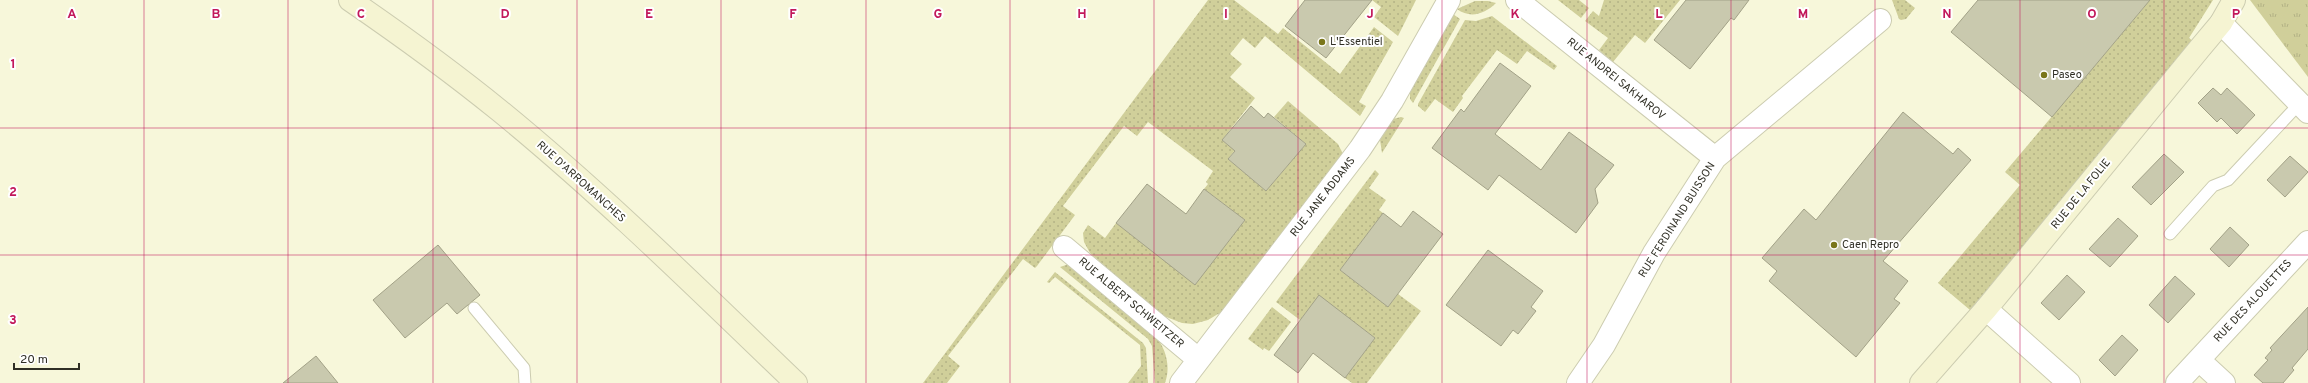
<svg xmlns="http://www.w3.org/2000/svg" width="2308" height="383" font-family="Overpass,sans-serif">
<style>
.grass{fill:url(#grass-dots)}
.park{fill:url(#park-tufts)}
.building{fill:#c9c9ae;stroke:#a2a187}
.lines{fill:none;stroke-linecap:round;stroke-linejoin:round}
.lane-casing{stroke:#ccccb0;stroke-width:13}
.street-casing{stroke:#ccccb0;stroke-width:24}
.secondary-casing{stroke:#ccccb0;stroke-width:24}
.lane{stroke:#fff;stroke-width:11}
.street{stroke:#fff;stroke-width:22}
.secondary{stroke:#f5f4d2;stroke-width:22}
.grid{fill:none;stroke:#c2185b;stroke-width:1;stroke-opacity:0.55}
.poi-dot{fill:#7a761b;stroke:#fff;stroke-width:1.5}
.labels{text-anchor:middle;dominant-baseline:central;stroke-width:4;stroke-linejoin:round;paint-order:stroke}
.poi-label{font-size:11px;fill:#302f25;stroke:#fff;text-anchor:start}
.street-label{font-size:11px;fill:#302f25;stroke:#fff}
.grid-label{font-size:13px;text-anchor:middle;font-weight:bold;fill:#c2185b;stroke:#fff;stroke-width:4;stroke-linejoin:round;paint-order:stroke}
</style>
<defs>
<pattern id="grass-dots" width="8" height="8" patternUnits="userSpaceOnUse"><rect width="8" height="8" fill="#d0cf9a"/><path d="M2 2h.1M6 6h.1" fill="none" stroke="#b3b285" stroke-width="1.8" stroke-linecap="round"/></pattern>
<pattern id="park-tufts" width="24" height="20" patternUnits="userSpaceOnUse"><rect width="24" height="20" fill="#d0cf9a"/><path d="M3 7l-1-3M5 7V3M7 7l1-3M15 17l-1-3M17 17v-4M19 17l1-3" fill="none" stroke="#b3b285"/></pattern>
</defs>
<rect width="100%" height="100%" fill="#f7f7da"/>
<path class="grass" d="M1208 0H1234L1278 34 1283 28 1340 74 1374 27 1393 42 1359 102 1366 106 1360 116 1265 36 1255 48 1243 38 1230 54 1242 64 1230 77 1255 98 1222 140 1230 147 1234 142 1238 146 1228 159 1266 191 1306 144 1274 117 1288 101 1338 144 1343 154 1223 311 1208 320 1193 324 1182 323 1161 315 1090 253 1084 242 1083 233 1088 225 1105 238 1116 223 1195 284 1245 220 1204 189 1208 184 1206 182 1213 171 1148 122 1137 136 1124 126 1063 206 1075 215 1037 266 1035 268 1023 259 948 356 960 366 947 383H923Z
M1372 0H1416L1398 36 1374 17 1381 7Z
M1558 0H1579L1589 8 1581 18Z
M1604 0H1680L1645 43 1635 35 1613 62 1599 50 1608 38 1585 21 1593 11 1599 16Z
M1892 0H1905L1915 8 1906 19 1901 20 1899 19Z
M2140 0H2213L2189 38 2194 42 1970 310 1938 283 2020 185 2005 172 2146 5Z
M1475 1H1488L1496 3C1485 14 1470 19 1457 9Z
M1453 14 1460 19 1413 103 1410 99V90Z
M1492 16 1557 66 1554 70 1527 51 1517 64 1497 50 1462 96 1463 98 1453 112 1435 99 1425 112 1418 106V104L1465 20 1476 21Z
M1401 117 1404 118 1382 153 1380 140 1393 119Z
M1375 170 1379 174 1369 188 1386 200 1379 210 1383 213 1340 270 1388 307 1398 294 1421 311 1367 383H1352L1345 378 1375 338 1319 296 1300 320 1276 302Z
M1069 264 1155 335C1166 349 1171 366 1165 383H1155L1152 346 1148 339 1060 267Z
M1055 272 1143 343 1146 348 1148 383H1128L1141 366 1140 345 1055 277 1049 283 1047 282Z
M1272 307 1291 322 1269 351 1264 348 1263 350 1248 339Z"/>
<path class="park" d="M2250 0H2308V77Z"/>
<path class="building" d="M1305 0H1372L1326 58 1285 26Z
M1686 0H1749L1734 20 1731 18 1690 69 1654 40Z
M1978 0H2150L2052 117 1951 32Z
M1500 63 1531 86 1495 134 1541 170 1569 132 1614 165 1595 189 1598 203 1576 233 1499 175 1488 190 1432 148 1461 109 1464 112Z
M2213 88 2221 95 2227 88 2255 115 2237 134 2221 118 2217 122 2198 103Z
M1251 106 1264 118 1268 113 1306 144 1266 191 1228 159 1235 151 1222 140Z
M1903 112 1953 154 1958 148 1971 160 1883 261 1908 281 1894 299 1900 303 1856 357 1769 281 1777 271 1762 258 1804 209 1816 220Z
M2164 154 2184 172 2151 205 2132 187Z
M2290 156 2308 172 2285 197 2267 180Z
M1147 184 1186 214 1204 189 1245 220 1195 285 1116 223Z
M1413 211 1443 234 1388 307 1340 270 1383 213 1401 227Z
M2118 218 2138 236 2110 267 2089 249Z
M2230 227 2249 245 2229 267 2210 249Z
M438 245 480 295 457 314 447 303 405 338 373 300Z
M1488 250 1543 291 1531 307 1536 311 1518 334 1513 330 1501 346 1446 305Z
M2067 275 2085 292 2059 320 2041 303Z
M2175 276 2195 294 2168 323 2149 305Z
M1319 295 1375 338 1345 378 1313 353 1298 373 1274 355Z
M2308 307V349L2292 368 2294 370 2283 383H2263L2254 375 2268 360 2265 358 2272 350 2270 348Z
M2122 335 2138 350 2115 376 2099 360Z
M316 356 338 383H283Z"/>
<g class="lines">
<g class="lane-casing">
<path id="lane" d="M2170 234 2213 186 2228 180 2300 103
M474 308 524 368 525 383"/>
</g>
<g class="street-casing">
<path id="street" d="M1517 0 1715 158
M2221 23 2308 112
M1064 247 1198 359
M1986 309 2069 383
M2199 360 2224 383
M1181 383 1360 149 1392 101 1449 0
M1578 383 1604 345 1654 253 1715 158 1880 20
M2177 383 2308 242"/>
</g>
<g class="secondary-casing">
<path id="secondary" d="M350 0C401 35 452 72 500 111 604 196 699 290 796 383
M1921 383 1986 309 2200 48 2221 23 2234 0"/>
</g>
<use href="#lane" class="lane"/>
<use href="#street" class="street"/>
<use href="#secondary" class="secondary"/>
</g>
<path class="grid" d="M144 0V383M288 0V383M433 0V383M577 0V383M721 0V383M866 0V383M1010 0V383M1154 0V383M1298 0V383M1442 0V383M1587 0V383M1731 0V383M1875 0V383M2020 0V383M2164 0V383M0 128H2308M0 255H2308"/>
<g class="poi-dot">
<circle cx="1322" cy="42" r="4"/>
<circle cx="2044" cy="75" r="4"/>
<circle cx="1834" cy="245" r="4"/>
</g>
<g class="labels">
<g class="poi-label">
<text x="1330" y="42">L'Essentiel</text>
<text x="2052" y="75">Paseo</text>
<text x="1842" y="245">Caen Repro</text>
</g>
<g class="street-label">
<text transform="translate(1616 79) rotate(39)">RUE ANDREI SAKHAROV</text>
<text transform="translate(581 182) rotate(42)">RUE D'ARROMANCHES</text>
<text transform="translate(2081 194) rotate(-51)">RUE DE LA FOLIE</text>
<text transform="translate(1323 197) rotate(-52)">RUE JANE ADDAMS</text>
<text transform="translate(1677 220) rotate(-58)">RUE FERDINAND BUISSON</text>
<text transform="translate(2253 301) rotate(-47)">RUE DES ALOUETTES</text>
<text transform="translate(1131 303) rotate(40)">RUE ALBERT SCHWEITZER</text>
</g>
</g>
<g class="grid-label">
<text x="72" y="18">A</text>
<text x="216" y="18">B</text>
<text x="361" y="18">C</text>
<text x="505" y="18">D</text>
<text x="649" y="18">E</text>
<text x="793" y="18">F</text>
<text x="938" y="18">G</text>
<text x="1082" y="18">H</text>
<text x="1226" y="18">I</text>
<text x="1370" y="18">J</text>
<text x="1515" y="18">K</text>
<text x="1659" y="18">L</text>
<text x="1803" y="18">M</text>
<text x="1947" y="18">N</text>
<text x="2092" y="18">O</text>
<text x="2236" y="18">P</text>
<text x="13" y="68">1</text>
<text x="13" y="196">2</text>
<text x="13" y="324">3</text>
</g>
<path d="M14 363v6h65v-6" fill="none" stroke="#302f25" stroke-width="2"/>
<text x="20" y="363" font-size="12" fill="#302f25" stroke="#ffffff" stroke-width="3" paint-order="stroke">20 m</text>
</svg>
